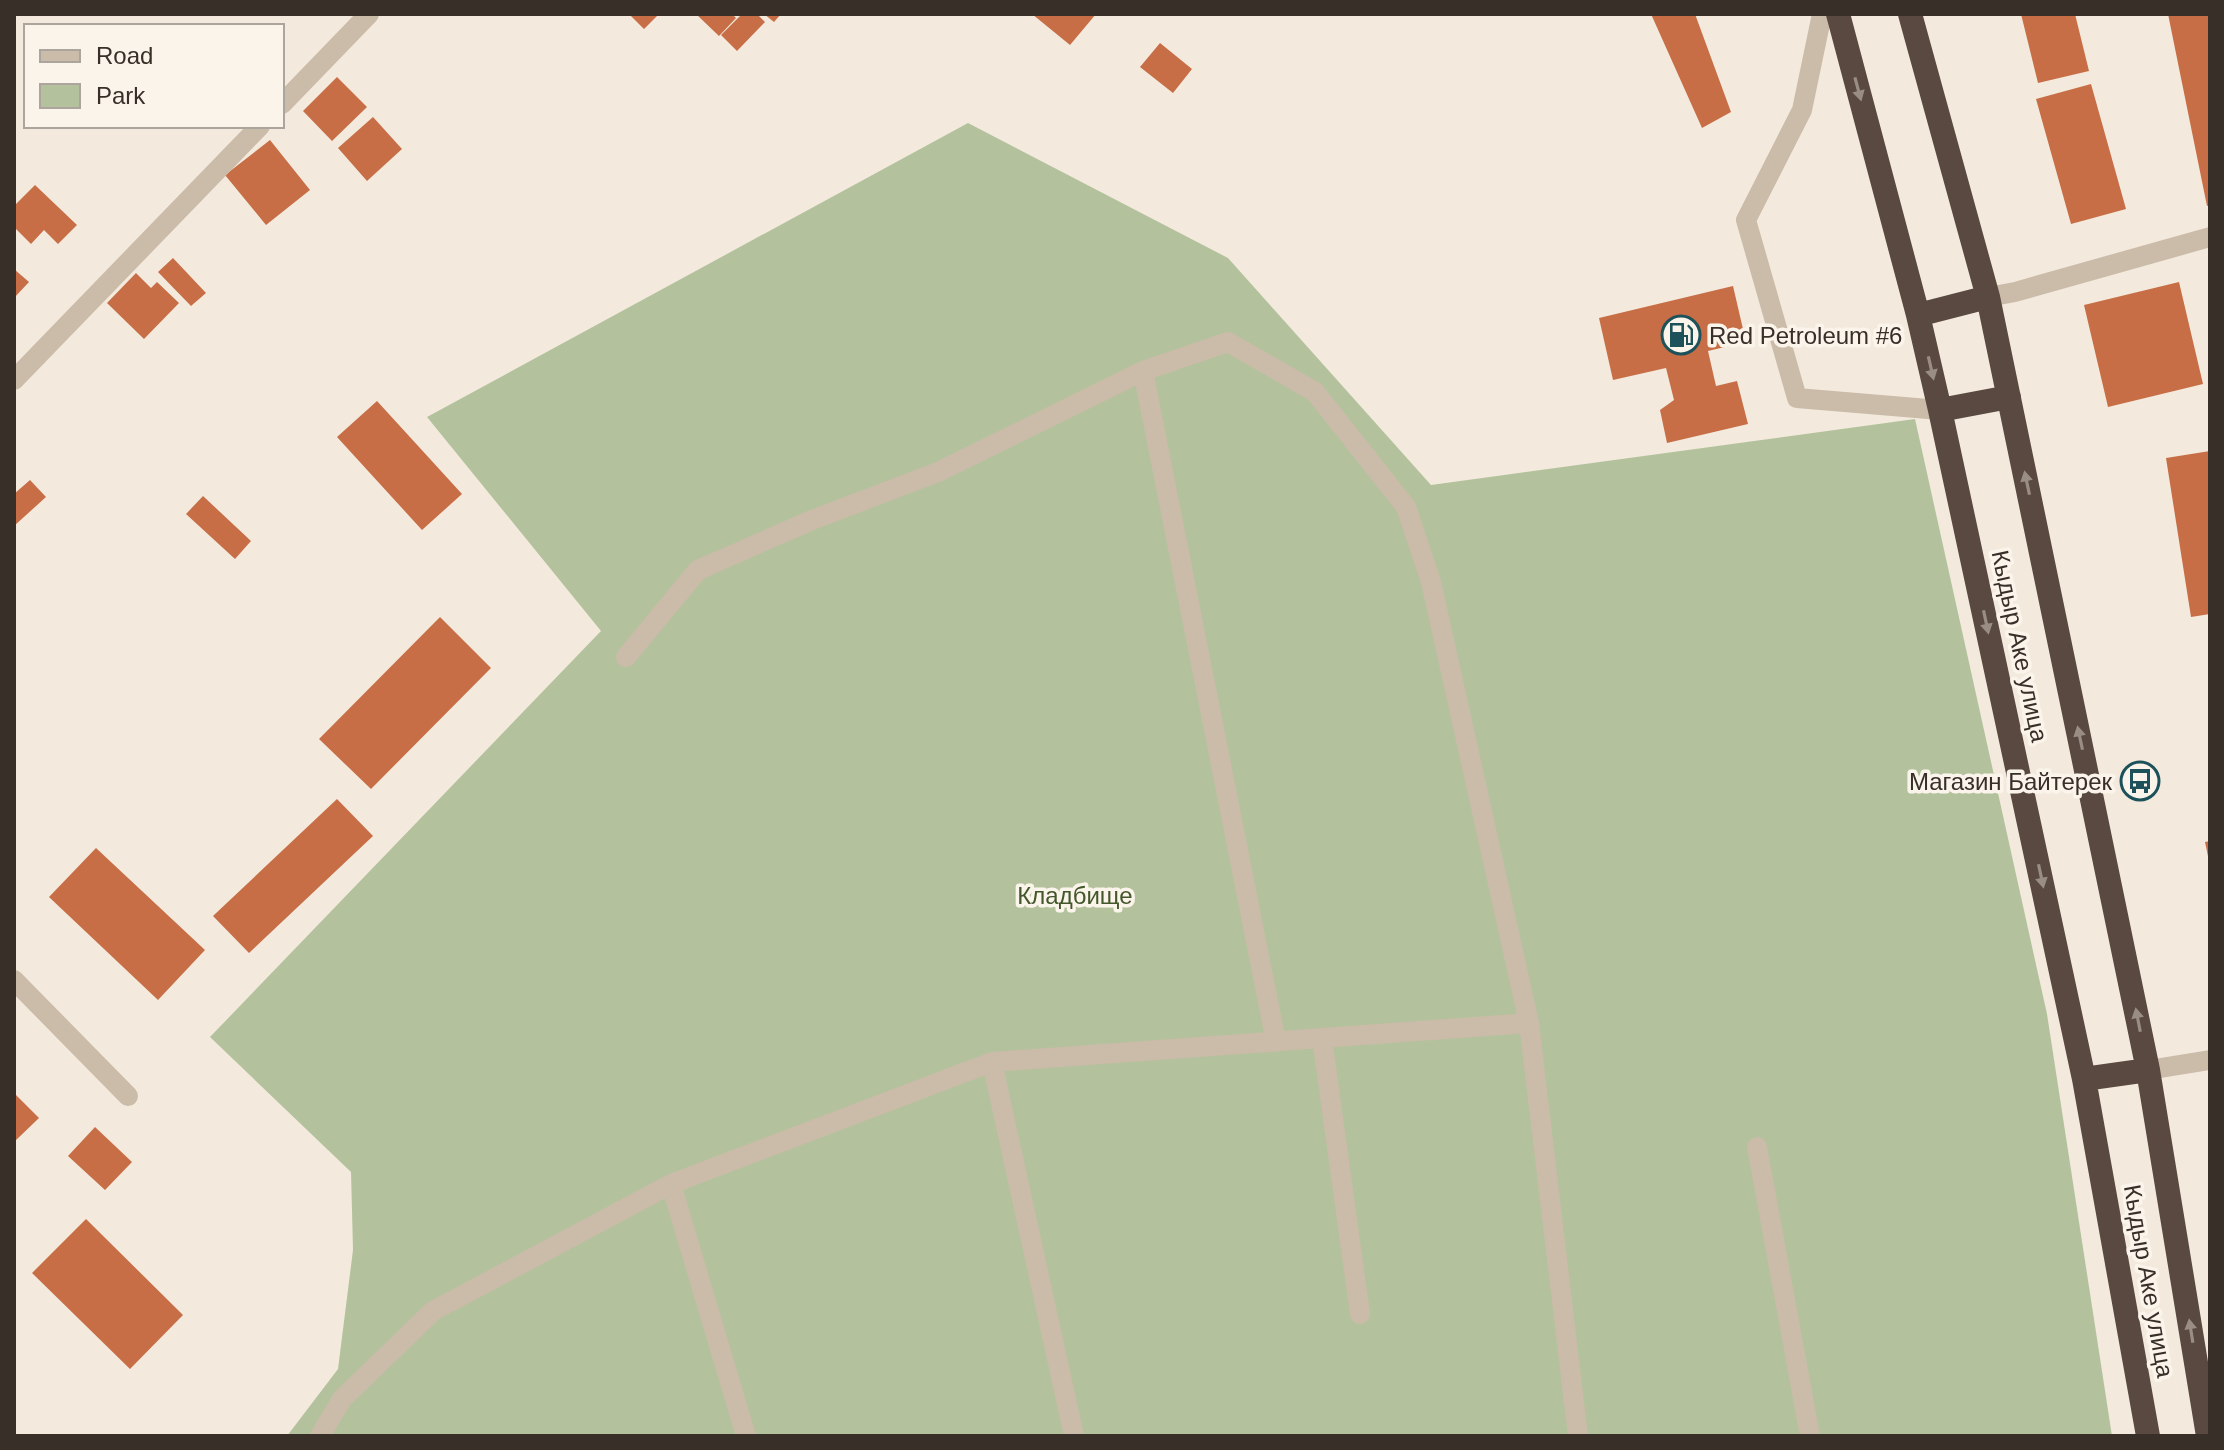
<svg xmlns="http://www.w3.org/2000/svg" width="2224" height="1450" font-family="Helvetica,sans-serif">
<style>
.green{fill:#b3c29d}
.building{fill:#c76e46}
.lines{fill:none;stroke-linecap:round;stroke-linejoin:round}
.lane{stroke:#cbbba9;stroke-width:20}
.street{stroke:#cbbba9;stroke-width:20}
.highway{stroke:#594940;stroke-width:24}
.oneway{fill:#998d84}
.labels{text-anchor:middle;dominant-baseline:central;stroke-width:7;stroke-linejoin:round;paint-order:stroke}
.poi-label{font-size:24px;fill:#382f29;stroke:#faf4ea;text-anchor:start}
.street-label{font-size:24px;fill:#382f29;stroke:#faf4ea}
.park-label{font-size:24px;fill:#44572c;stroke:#faf4ea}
</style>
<rect width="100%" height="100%" fill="#f3eadd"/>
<path class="green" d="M968 123 1228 258 1431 485 1915 419 2047 1014 2112 1436H287L338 1369 353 1250 351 1172 210 1037 601 631 427 417Z"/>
<path class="building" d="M629 14H659L644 29Z
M696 14H732L736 18 719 36Z
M742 14H757L765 22 737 51 721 35Z
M764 14H781L774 22Z
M1032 14H1096L1070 45Z
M1651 14H1695L1731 112 1702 128Z
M2021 14H2075L2089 71 2038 83Z
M2168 14H2210V205L2207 206Z
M1160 43 1192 69 1173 93 1140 67Z
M337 77 367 107 332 141 303 111Z
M2091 84 2126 209 2071 224 2036 99Z
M373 117 402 149 367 181 338 148Z
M270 140 310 190 266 225 225 175Z
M35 185 77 225 58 244 44 230 31 244 14 227V206Z
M173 258 206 293 191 306 158 272Z
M14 269 29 282 14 298Z
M136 273 151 288 157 282 179 303 144 339 107 303Z
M2179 282 2203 384 2108 407 2084 305Z
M1733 286 1746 342 1708 351 1716 386 1737 381 1748 424 1667 443 1660 410 1674 400 1666 368 1613 380 1599 318Z
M377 401 462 494 422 530 337 437Z
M2210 451V614L2191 617 2166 458Z
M30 480 46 497 14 526V494Z
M203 496 251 541 235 559 186 514Z
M440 617 491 668 371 789 319 739Z
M337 799 373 836 249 953 213 916Z
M2210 841V861H2209L2205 842Z
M96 848 205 950 158 1000 49 897Z
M14 1093 39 1118 14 1142Z
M95 1127 132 1162 105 1190 68 1156Z
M86 1219 183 1315 130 1369 32 1273Z"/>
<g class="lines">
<path class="lane" d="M1822 14 1802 110 1746 220 1797 398 1940 410
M1988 297 2015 292 2210 237
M1143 371 1276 1042
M626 657 698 570 812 520 938 472 1143 371 1228 342 1315 392 1406 507 1431 582 1529 1023
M1322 1038 1360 1314
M992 1062 1074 1436
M1757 1147 1810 1436
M671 1184 746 1436
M320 1436 342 1399 433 1311 671 1184 992 1062 1529 1023 1578 1436"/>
<path class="street" d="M282 104 369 14
M14 380 260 126
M14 980 128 1096
M2148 1070 2210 1060"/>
<path class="highway" d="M1838 14 1918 315 1940 410 2084 1079 2148 1436
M1910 14 1988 297 2148 1070 2208 1436
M1918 315 1988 297
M1940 410 2009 397
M2084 1079 2148 1070"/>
</g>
<defs><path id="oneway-solid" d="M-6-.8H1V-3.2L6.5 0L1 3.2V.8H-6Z" transform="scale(2)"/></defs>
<g class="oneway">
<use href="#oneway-solid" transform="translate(1858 89) rotate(75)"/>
<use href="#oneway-solid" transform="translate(1931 368) rotate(77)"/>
<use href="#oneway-solid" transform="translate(2027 483) rotate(-102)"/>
<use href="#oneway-solid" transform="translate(1986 622) rotate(78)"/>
<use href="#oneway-solid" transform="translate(2080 738) rotate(-102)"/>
<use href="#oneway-solid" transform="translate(2041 876) rotate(78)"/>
<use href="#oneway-solid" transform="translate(2138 1020) rotate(-101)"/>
<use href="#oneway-solid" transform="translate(2191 1331) rotate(-99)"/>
</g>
<defs>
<g id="fuel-ring" transform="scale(2)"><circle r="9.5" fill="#faf4ea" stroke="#1d525a" stroke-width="1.5"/><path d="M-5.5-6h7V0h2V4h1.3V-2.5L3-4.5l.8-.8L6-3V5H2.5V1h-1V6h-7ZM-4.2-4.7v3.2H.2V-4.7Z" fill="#1d525a"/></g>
<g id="bus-ring" transform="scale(2)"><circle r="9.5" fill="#faf4ea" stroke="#1d525a" stroke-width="1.5"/><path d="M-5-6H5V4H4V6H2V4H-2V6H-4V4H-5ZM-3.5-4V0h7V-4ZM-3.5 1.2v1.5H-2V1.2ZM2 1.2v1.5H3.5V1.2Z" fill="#1d525a"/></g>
</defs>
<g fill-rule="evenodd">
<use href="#fuel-ring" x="1681" y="335"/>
<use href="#bus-ring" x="2140" y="781"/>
</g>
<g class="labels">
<g class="poi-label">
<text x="1709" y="335">Red Petroleum #6</text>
<text x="2112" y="781" text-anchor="end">Магазин Байтерек</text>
</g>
<g class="street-label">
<text transform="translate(2020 646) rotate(78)">Кыдыр Аке улица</text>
<text transform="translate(2149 1281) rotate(80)">Кыдыр Аке улица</text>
</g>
<g class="park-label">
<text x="1075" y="895">Кладбище</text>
</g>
</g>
<rect width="2224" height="1450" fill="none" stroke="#382f29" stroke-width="32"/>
<rect x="24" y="24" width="260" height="104" fill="#faf4ea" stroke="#aca59d" stroke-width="2"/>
<rect x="40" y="50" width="40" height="12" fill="#cbbba9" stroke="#aca59d" stroke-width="2"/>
<text x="96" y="64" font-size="24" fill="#382f29">Road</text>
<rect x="40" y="84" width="40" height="24" fill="#b3c29d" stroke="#aca59d" stroke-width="2"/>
<text x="96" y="104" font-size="24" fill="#382f29">Park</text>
</svg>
